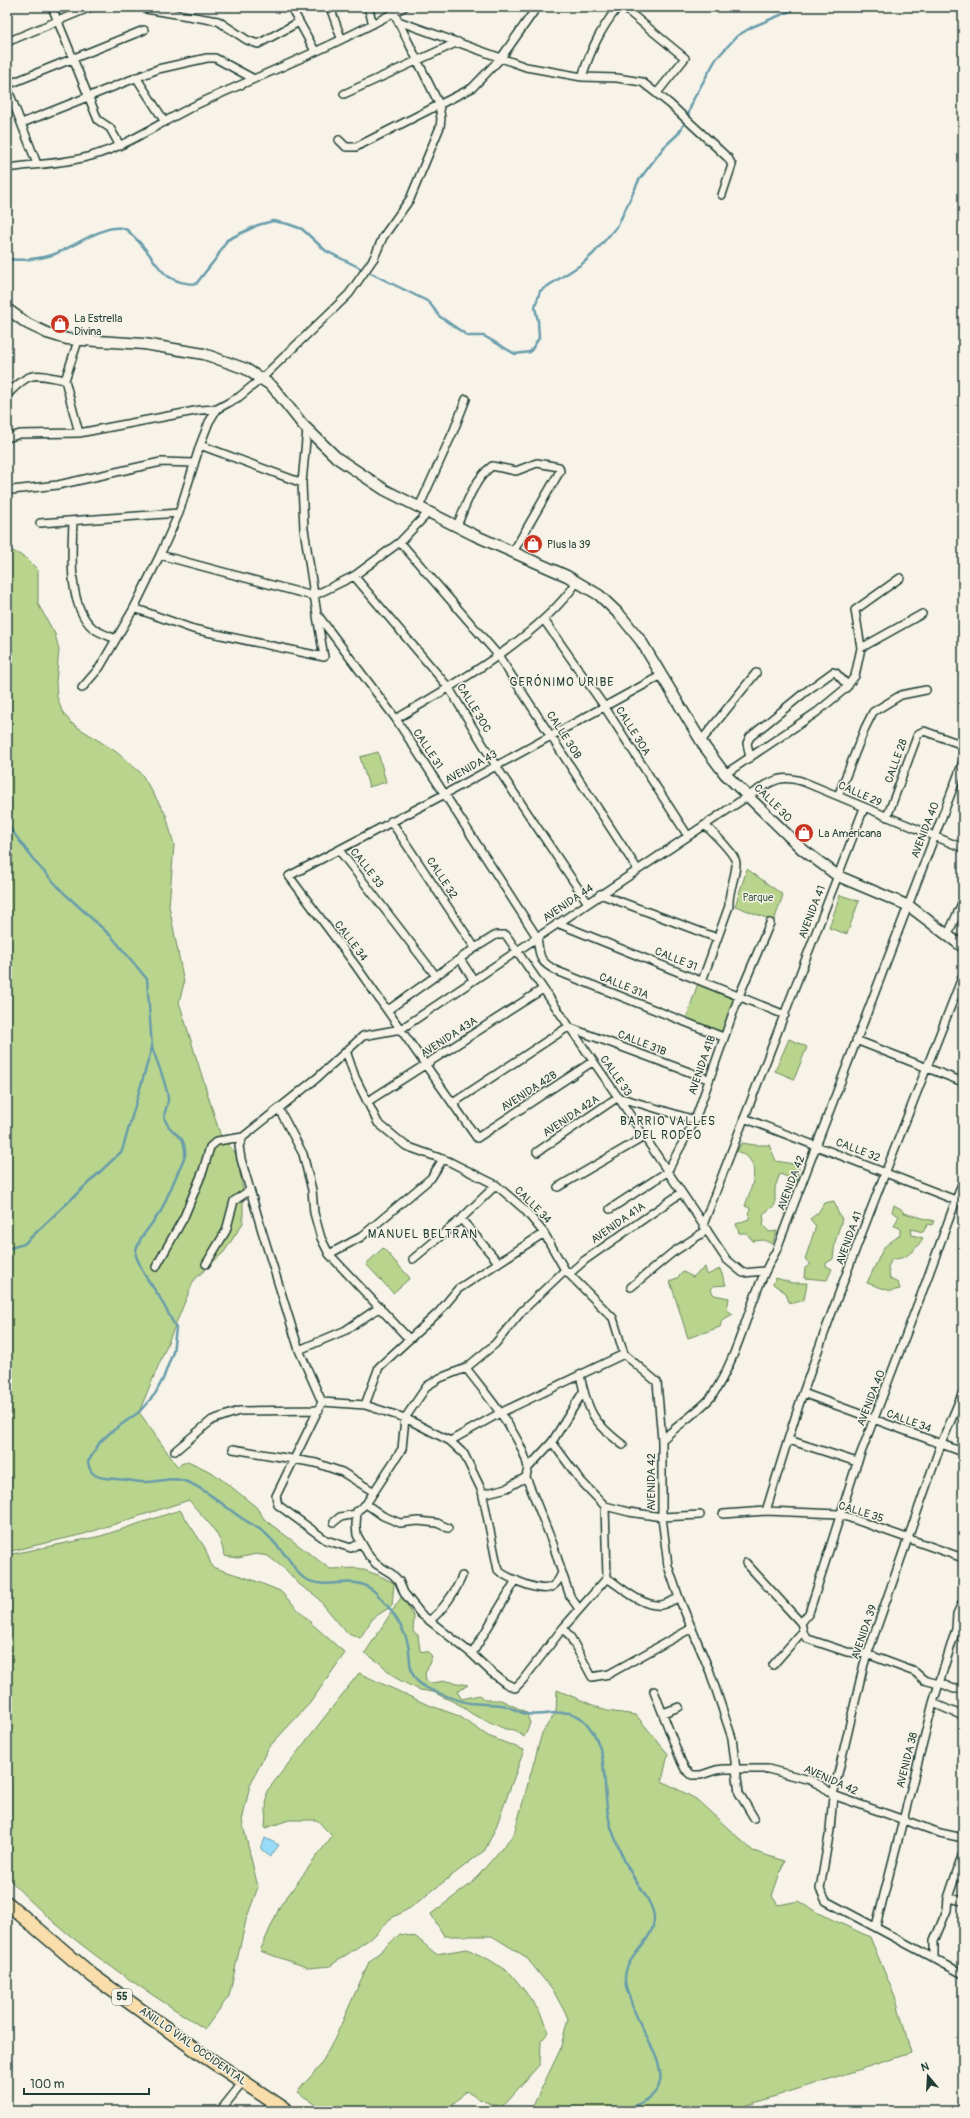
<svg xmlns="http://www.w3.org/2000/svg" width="970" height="2118" font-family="Pangolin,sans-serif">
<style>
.green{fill:#b9d58d;stroke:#6c8960}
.water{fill:#98dbfa;stroke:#689cab}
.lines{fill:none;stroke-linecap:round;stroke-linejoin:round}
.stream{stroke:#689cab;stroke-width:2.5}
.street-casing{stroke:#1f3d34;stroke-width:10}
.secondary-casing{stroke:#1f3d34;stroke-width:13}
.highway-casing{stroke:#1f3d34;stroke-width:16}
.street{stroke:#f7f3e8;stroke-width:7}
.secondary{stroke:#f7f3e8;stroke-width:10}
.highway{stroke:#f9deab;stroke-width:13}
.labels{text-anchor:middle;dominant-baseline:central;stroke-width:3;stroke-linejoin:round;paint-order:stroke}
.shield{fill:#f7f3e8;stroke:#60746a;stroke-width:1}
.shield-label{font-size:10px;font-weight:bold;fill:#1f3d34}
.poi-label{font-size:11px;fill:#1f3d34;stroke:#f7f3e8;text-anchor:start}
.street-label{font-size:11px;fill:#1f3d34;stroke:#f7f3e8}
.park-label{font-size:11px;fill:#3e5b46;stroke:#f7f3e8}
.neighbourhood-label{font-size:12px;letter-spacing:1px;fill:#1f3d34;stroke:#f7f3e8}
</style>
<rect width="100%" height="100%" fill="#f7f3e8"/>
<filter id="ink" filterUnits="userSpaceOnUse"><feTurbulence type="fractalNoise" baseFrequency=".025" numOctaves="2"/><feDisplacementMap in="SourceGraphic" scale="8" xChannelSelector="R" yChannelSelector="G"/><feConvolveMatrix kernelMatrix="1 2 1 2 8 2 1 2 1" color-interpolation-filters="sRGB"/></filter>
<g filter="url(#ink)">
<path class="green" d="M7 548 26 558 38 570V604L55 634 59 650 56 682 57 697 62 711 71 723 115 751 141 773 166 815 174 845 169 906 184 983 179 1002 220 1134 237 1155 243 1191V1223L224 1252 194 1280 139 1412 177 1466 188 1461 213 1473 234 1489 256 1507 265 1520 330 1569 358 1568 378 1575 394 1583 392 1606 373 1618 360 1638 346 1632 316 1596 300 1585 286 1570 268 1556 256 1554 238 1558 224 1556C221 1530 204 1520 189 1500L84 1534 7 1552Z
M378 752 386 782 369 787 360 757Z
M747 869 783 895 774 921 735 906Z
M840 895 859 901 847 934 829 928Z
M698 983 736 997 721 1034 686 1019Z
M789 1039 807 1047 794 1079 775 1071Z
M742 1143 755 1145H769L776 1161 799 1165 797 1181 780 1174 775 1187V1205L763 1214 764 1222 763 1225 769 1232 777 1231 772 1244 764 1240 753 1241 746 1233H739L736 1224 749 1219 750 1208 745 1206C749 1194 759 1172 750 1160 748 1156 741 1154 737 1151Z
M834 1201 838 1213 842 1219 835 1242 833 1259 826 1263V1266L832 1269 827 1280 804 1278 805 1268 811 1264 805 1259 816 1226 810 1219 818 1213 824 1203Z
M894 1205 901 1209 904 1213 934 1221 932 1225 928 1224 923 1232 911 1229 912 1235 923 1238C916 1250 905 1260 892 1259L888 1267 890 1279 898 1283 900 1289 891 1291 867 1283 884 1247 900 1235V1228L894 1226 899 1216 892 1212Z
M383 1248 410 1278 393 1293 366 1264Z
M705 1267 707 1275 720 1269 726 1285 713 1286 711 1290 714 1295 729 1298 727 1310 733 1314 722 1320 720 1327 688 1338 670 1281 677 1278 683 1272 693 1277Z
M776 1278 792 1283H807L804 1300 794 1303 789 1302 786 1293 773 1284Z
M180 1510 205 1548 212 1567 253 1580 280 1591 312 1624 345 1653 310 1703 268 1748 250 1785 242 1821 258 1887 246 1920 229 1996 205 2029C134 1983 65 1940 7 1877V1555L101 1536Z
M402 1596 414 1617 413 1632 418 1635 420 1651 428 1652 432 1656 425 1674 426 1680 431 1683 446 1681 468 1685 457 1692 462 1699 479 1695 485 1700H501L526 1712 530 1723 524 1737 515 1730 505 1729 472 1714 460 1705 433 1692 420 1690 407 1684 394 1677 380 1663 365 1653Z
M359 1673 426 1704 459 1716 488 1736 524 1750 496 1827 485 1850 410 1908 390 1919 374 1936 330 1966 309 1968 260 1951 280 1906 332 1836 317 1820H289L265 1828 267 1791Z
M557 1690 607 1711 636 1715 668 1754 662 1781 696 1799 753 1851 784 1861 772 1896 778 1905 799 1901 818 1913 870 1937 897 2002 911 2053 729 2111H532L533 2106 560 2050 568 2018 554 1992 526 1957 492 1936H444L431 1914 472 1883 514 1834 542 1733 556 1712Z
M400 1934 416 1937 436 1954 467 1949 490 1960 511 1974 524 1990 539 2011 549 2032 541 2041 540 2064 501 2108 477 2098 466 2091 453 2105V2111H326L297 2092 320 2066 335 2038 369 1962Z"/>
<path class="water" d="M265 1838 279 1845 270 1857 261 1849Z"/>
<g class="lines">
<path class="stream" d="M7 259C21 261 39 259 52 255 72 249 105 222 125 229 128 230 132 235 134 237 159 259 157 283 196 284L217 257 227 240 258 225 273 221 288 224 302 229 326 251 429 302 439 316 468 336H484L515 354 530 352 539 338 538 321 535 307 540 291 582 264 594 253 618 225 639 180 664 147 678 134 686 121 693 100 716 59 737 36 752 27 800 7
M7 824 36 863 64 893 112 937 147 979 152 1047 122 1151 24 1244 7 1249
M152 1047C157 1063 166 1081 168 1098 169 1106 161 1114 166 1122 173 1137 186 1132 185 1156L161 1211 141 1238 136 1250V1256L144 1274 159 1296 176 1328 173 1352 163 1379 155 1394 139 1412 111 1432 100 1442 88 1462C89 1467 90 1472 95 1475 101 1479 109 1478 116 1479 126 1479 138 1483 148 1482 165 1481 172 1476 190 1483 210 1492 225 1507 243 1519 252 1525 262 1529 269 1537 275 1543 281 1550 287 1557 293 1564 296 1573 304 1578 330 1594 354 1569 378 1595 389 1607 399 1620 405 1635 414 1653 403 1675 425 1687 435 1692 458 1701 470 1703 480 1704 491 1704 502 1705 511 1707 518 1712 527 1714 550 1718 569 1703 587 1724 612 1753 600 1793 611 1827 616 1841 622 1858 630 1871 637 1884 654 1904 654 1918 654 1943 624 1955 625 1980 625 1985 627 1991 629 1995 640 2043 701 2093 616 2111"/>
<g class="street-casing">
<path id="street" d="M52 7 98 120 110 128 120 146
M291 7 315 51
M330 7 341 38
M368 7 373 24
M623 7 685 58 657 93
M146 9 218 21 247 40 258 44 299 22
M398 21 526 67 582 77 617 78 642 82 670 104 728 158 732 165 722 195
M7 42 91 7
M136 77 165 122
M582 77C591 49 600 30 618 7
M7 85 144 30
M7 87 37 164
M344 94 458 42
M22 123 158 69 207 58H215L254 79
M339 140 346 147H356L472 88 501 58 537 7
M7 168C35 164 64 164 91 156 130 145 164 120 200 103 268 72 339 44 404 7
M78 341 65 380 79 433
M8 394C31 370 34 374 65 380
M307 429 302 483 304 529 317 614 396 719 537 937C540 957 538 961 557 971L723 1037
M7 438 20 434 79 433 200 410 217 409
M200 445 302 483
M12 490 58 485 161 462 194 463
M419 507 454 430 466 399
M73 521C72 551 67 606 93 628 99 633 109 636 116 639
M40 523 179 513
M457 526C465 507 474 479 492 466L516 471 537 463 559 467 560 471 513 552
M400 542 498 655 638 870
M160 555 313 596 354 576 400 542 429 512
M354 576 449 688 496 766 588 903
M134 608 193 629 324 657 317 616
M544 620 604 706 688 836
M861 648 922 614
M82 688 100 667 134 608 160 555 179 513 200 445 209 422 217 409 239 397 262 378 349 294 374 258 383 237 410 199 440 127 441 119 439 104 394 13
M396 719C455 684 538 638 577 582
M701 741 756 673
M750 758 747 743 750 737 804 693 833 672 836 673 848 686
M725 774 817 712 845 689 855 676 861 648 855 610 900 578
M838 796 865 728 873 712 901 695 926 690
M887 817 918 734 924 731 963 745
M391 821 475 948
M339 850 436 976
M600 894 717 938
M557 923 785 1015
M948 934 963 901
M460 959 473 979
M702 981 729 906C728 890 736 878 736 863 735 853 712 832 705 825
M388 1010 475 948 496 935H506L618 1097 726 1259 743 1273 764 1271
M856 1040 963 1082
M346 1051 355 1077 378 1123 406 1146 448 1161 496 1185 524 1209 544 1233 565 1270 613 1318 624 1354 657 1382 662 1440V1517L668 1566 679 1598 710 1672 732 1738 739 1793 754 1818
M592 1062 477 1138 356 966 289 876 445 794 662 675
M367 1102 543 989
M453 1103 568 1027 708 1079
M279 1109 303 1154 312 1190 314 1213 321 1238 329 1254 409 1339
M744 1118 963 1203
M243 1137 239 1146 241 1159 262 1231 299 1350 322 1402 365 1405 405 1418 450 1441 464 1454 482 1491 498 1570C505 1577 537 1591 548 1588 556 1586 559 1579 562 1573L553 1544 526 1477 528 1468
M537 1152 618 1097 695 1120
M558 1187 644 1137
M610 1209 667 1172 695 1120 739 996 770 923
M461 1219 498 1262
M703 1225 864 808
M329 1254 361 1237 431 1178 443 1159
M413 1259 461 1219 496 1185
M206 1264 226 1231 234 1201 250 1190
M156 1267 184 1217 203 1171 210 1147 217 1141 243 1137 317 1078 363 1036 401 1029 748 796C770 783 778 773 804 782L963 848
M565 1270 522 1311 495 1344 466 1368 440 1378 427 1386 405 1418 402 1449 366 1504 357 1511 356 1525 357 1535 369 1556 376 1564 392 1574 399 1581 404 1593 421 1614 472 1654 490 1671 505 1683 515 1688 522 1681 563 1628 571 1638 592 1677 609 1674 692 1628
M569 1274 585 1260 681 1193
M631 1287 672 1253 707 1230
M299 1350 346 1330 380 1307
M466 1368C486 1394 522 1436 528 1468L552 1442 581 1481 605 1506 629 1512 662 1517 700 1515
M580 1375C588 1412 593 1422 623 1445
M963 1392 941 1444 864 1664 833 1795 830 1830 820 1889 826 1901 963 1974
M803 1393 963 1452
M322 1402 276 1496 278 1505 326 1540 351 1548 360 1543
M365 1405 379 1367 439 1312 458 1289 544 1233
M662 1440C674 1428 703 1408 712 1396 742 1351 749 1296 776 1251L963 762
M789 1440 857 1462
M450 1441 500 1413 624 1354
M552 1442 583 1392
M233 1449 316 1463 342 1472 374 1492
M175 1451 212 1420 239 1411 319 1410
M483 1494 507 1488 526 1477
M366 1504 383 1516 400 1523 418 1521 437 1523 448 1528
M766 1511C778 1472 790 1432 803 1393 852 1252 909 1114 963 975
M723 1514 766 1511 839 1514 963 1558
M334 1522 340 1517 356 1514
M746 1563 801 1623 804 1635 808 1639 847 1652 867 1654 915 1672 924 1680 935 1683H940L954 1689 963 1688
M562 1573 570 1596 579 1609
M607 1578C621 1587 642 1607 661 1605 667 1604 673 1600 679 1598
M430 1620C442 1612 457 1589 462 1576
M801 1623 809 1613 856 1466 926 1282 963 1181
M563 1628 607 1578 605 1506
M472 1654 516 1580
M773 1665 803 1631
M654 1691 681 1761 685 1769 692 1775H701L716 1770 724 1769H768L810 1780 822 1786 833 1795 904 1820 940 1833 963 1838
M933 1703 963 1716
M663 1713 679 1707
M948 1898 963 1901
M876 1926 933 1703 956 1629 957 1614 963 1601
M934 1959V1941L947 1910 948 1898 963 1853
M220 2111 244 2081"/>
</g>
<g class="secondary-casing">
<path id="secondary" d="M7 309 28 324 47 333 67 339 144 344 204 354 246 369 272 386 303 425 337 458 385 490 474 535 567 576 599 595 620 615 641 641 704 746 725 774 802 849 838 876 909 906 963 947"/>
</g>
<g class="highway-casing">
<path id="highway" d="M7 1903 93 1976 203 2055 287 2111"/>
</g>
<use href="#street" class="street"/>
<use href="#secondary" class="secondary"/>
<use href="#highway" class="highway"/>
</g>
</g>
<defs>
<g id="shop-disc" transform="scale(1)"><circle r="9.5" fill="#c8321e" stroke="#f7f3e8"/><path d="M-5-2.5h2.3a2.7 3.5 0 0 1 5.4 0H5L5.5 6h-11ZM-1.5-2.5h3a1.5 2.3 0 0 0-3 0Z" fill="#fff"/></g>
</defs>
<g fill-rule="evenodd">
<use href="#shop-disc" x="60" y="324"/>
<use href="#shop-disc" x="533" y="544"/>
<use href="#shop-disc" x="804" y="833"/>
</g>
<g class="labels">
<rect class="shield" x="112" y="1989" width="20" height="16" rx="3"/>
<g class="shield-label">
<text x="122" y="1997">55</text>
</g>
<g class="poi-label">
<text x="74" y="318">La Estrella<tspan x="74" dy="13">Divina</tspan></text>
<text x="547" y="544">Plus la 39</text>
<text x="818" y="833">La Americana</text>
</g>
<g class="street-label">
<text transform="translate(474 708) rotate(59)">CALLE 30C</text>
<text transform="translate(633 731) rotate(58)">CALLE 30A</text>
<text transform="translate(564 735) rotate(57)">CALLE 30B</text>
<text transform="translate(428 749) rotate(57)">CALLE 31</text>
<text transform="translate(896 761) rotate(-70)">CALLE 28</text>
<text transform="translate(471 767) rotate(-29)">AVENIDA 43</text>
<text transform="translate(860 794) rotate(24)">CALLE 29</text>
<text transform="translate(773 803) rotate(45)">CALLE 30</text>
<text transform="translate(925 830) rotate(-69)">AVENIDA 40</text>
<text transform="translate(367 868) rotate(52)">CALLE 33</text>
<text transform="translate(442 878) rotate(57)">CALLE 32</text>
<text transform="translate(568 903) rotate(-34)">AVENIDA 44</text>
<text transform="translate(812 912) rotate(-69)">AVENIDA 41</text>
<text transform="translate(351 941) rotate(53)">CALLE 34</text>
<text transform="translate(676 959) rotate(22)">CALLE 31</text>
<text transform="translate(624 986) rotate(22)">CALLE 31A</text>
<text transform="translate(449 1037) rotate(-33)">AVENIDA 43A</text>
<text transform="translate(642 1043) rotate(21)">CALLE 31B</text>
<text transform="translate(702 1065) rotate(-71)">AVENIDA 41B</text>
<text transform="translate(616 1076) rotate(55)">CALLE 33</text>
<text transform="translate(529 1091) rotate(-33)">AVENIDA 42B</text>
<text transform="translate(571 1116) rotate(-34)">AVENIDA 42A</text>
<text transform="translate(858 1150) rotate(21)">CALLE 32</text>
<text transform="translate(791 1183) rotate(-69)">AVENIDA 42</text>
<text transform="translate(533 1205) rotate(45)">CALLE 34</text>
<text transform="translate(618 1223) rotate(-35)">AVENIDA 41A</text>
<text transform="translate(849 1238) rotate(-70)">AVENIDA 41</text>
<text transform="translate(871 1398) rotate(-69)">AVENIDA 40</text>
<text transform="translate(909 1421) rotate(20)">CALLE 34</text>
<text transform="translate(651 1482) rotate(-90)">AVENIDA 42</text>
<text transform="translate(861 1512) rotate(17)">CALLE 35</text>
<text transform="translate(864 1632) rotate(-71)">AVENIDA 39</text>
<text transform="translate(907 1760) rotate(-76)">AVENIDA 38</text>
<text transform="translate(831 1780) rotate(24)">AVENIDA 42</text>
<text transform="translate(193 2046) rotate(35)">ANILLO VIAL OCCIDENTAL</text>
</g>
<g class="park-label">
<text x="758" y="897">Parque</text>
</g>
<g class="neighbourhood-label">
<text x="562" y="682">GERÓNIMO URIBE</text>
<text x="668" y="1121">BARRIO VALLES<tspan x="668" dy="14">DEL RODEO</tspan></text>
<text x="423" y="1234">MANUEL BELTRAN</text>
</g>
</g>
<rect width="970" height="2118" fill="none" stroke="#f7f3e8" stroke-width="24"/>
<rect x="12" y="12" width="946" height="2094" fill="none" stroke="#1f3d34" stroke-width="1.5" filter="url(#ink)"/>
<g transform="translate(928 2076) rotate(342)" stroke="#f7f3e8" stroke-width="3" paint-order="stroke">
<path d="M0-3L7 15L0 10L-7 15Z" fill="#1f3d34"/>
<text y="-6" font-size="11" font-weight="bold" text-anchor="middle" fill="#1f3d34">N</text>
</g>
<path d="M24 2088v6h125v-6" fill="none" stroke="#1f3d34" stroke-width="2"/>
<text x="30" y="2088" font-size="12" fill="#1f3d34" stroke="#f7f3e8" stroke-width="3" paint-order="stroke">100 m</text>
</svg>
